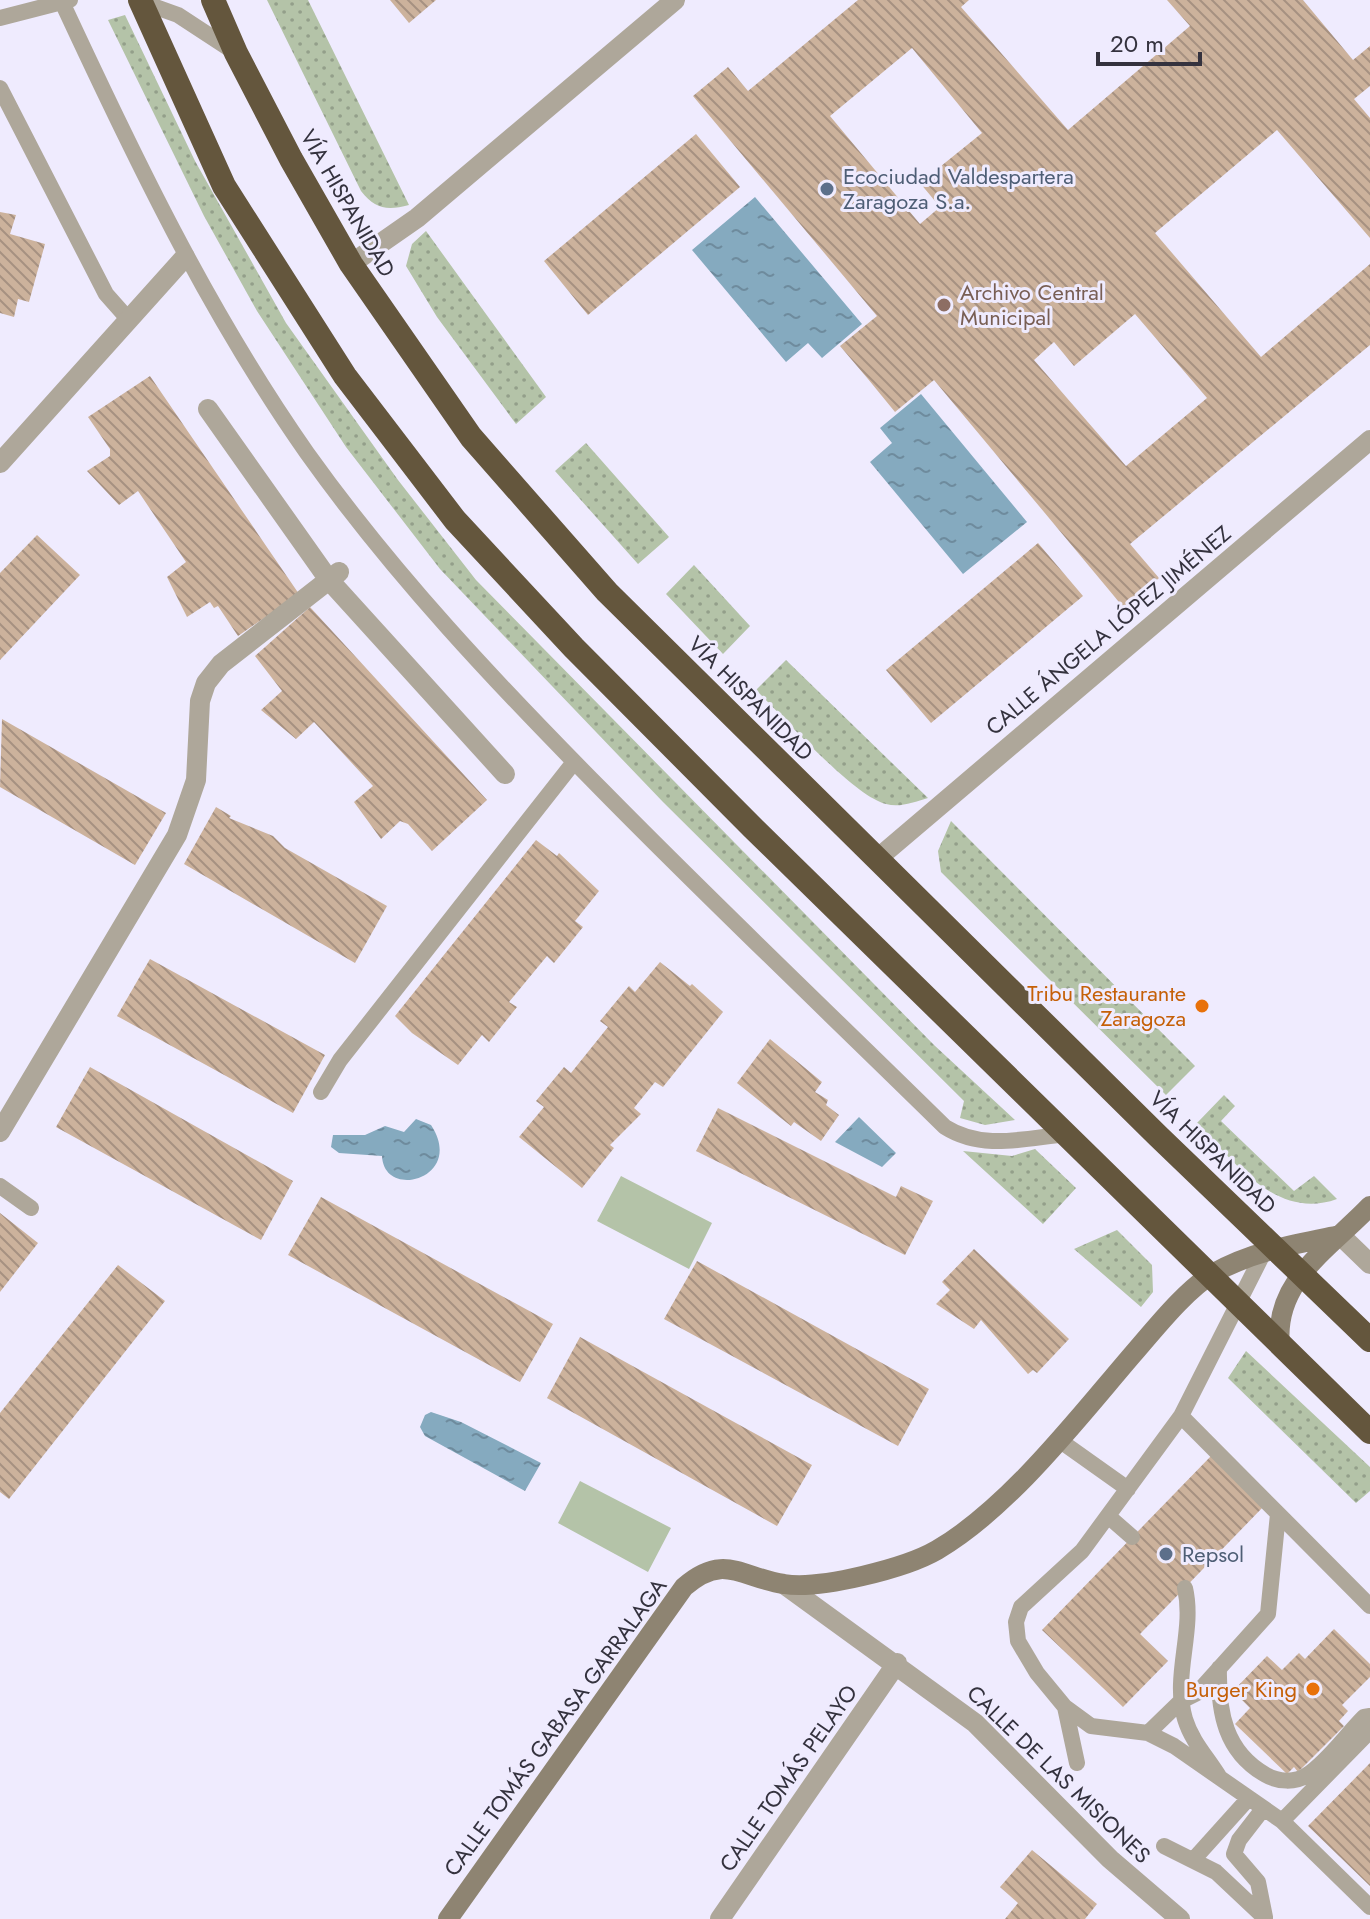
<svg xmlns="http://www.w3.org/2000/svg" width="1370" height="1919" font-family="Jost,sans-serif">
<style>
.grass{fill:url(#grass-dots)}
.park{fill:#b4c3a8}
.water{fill:url(#water-ripples)}
.building{fill:url(#building-back-hatch);fill-rule:evenodd}
.lines{fill:none;stroke-linecap:round;stroke-linejoin:round}
.lane{stroke:#aea79a;stroke-width:16}
.street{stroke:#aea79a;stroke-width:20}
.secondary{stroke:#8e8472;stroke-width:20}
.highway{stroke:#64563d;stroke-width:24}
.service-dot{fill:#5c6f8a;stroke:#efebfe;stroke-width:3}
.education-dot{fill:#8d6e63;stroke:#efebfe;stroke-width:3}
.food-dot{fill:#e8710a;stroke:#efebfe;stroke-width:3}
.labels{text-anchor:middle;dominant-baseline:central;stroke-width:6;stroke-linejoin:round;paint-order:stroke}
.service-label{font-size:22px;fill:#4e5e75;stroke:#efebfe;text-anchor:start}
.street-label{font-size:22px;fill:#34323e;stroke:#efebfe}
.education-label{font-size:22px;fill:#785e54;stroke:#efebfe;text-anchor:start}
.food-label{font-size:22px;fill:#c56008;stroke:#efebfe;text-anchor:end}
</style>
<defs>
<pattern id="grass-dots" width="8" height="8" patternUnits="userSpaceOnUse" patternTransform="scale(2)"><rect width="8" height="8" fill="#b4c3a8"/><path d="M2 2h.1M6 6h.1" fill="none" stroke="#939f8a" stroke-width="1.8" stroke-linecap="round"/></pattern>
<pattern id="water-ripples" width="26" height="14" patternUnits="userSpaceOnUse" patternTransform="scale(2)"><rect width="26" height="14" fill="#85aabf"/><path d="M2 4q2-2 4 0t4 0M15 11q2-2 4 0t4 0" fill="none" stroke="#6e8b9d"/></pattern>
<pattern id="building-back-hatch" width="6" height="6" patternUnits="userSpaceOnUse" patternTransform="scale(2)"><rect width="6" height="6" fill="#ccb29c"/><path d="M-1 5l2 2M0 0l6 6M5-1l2 2" fill="none" stroke="#a69181"/></pattern>
</defs>
<rect width="100%" height="100%" fill="#efebfe"/>
<path class="grass" d="M267 0H308L409 205C387 211 375 209 361 191Z
M125 15 195 161 286 323 398 480 476 580 934 1045 1015 1120 985 1125 960 1118 964 1101 663 802 440 569 346 447 257 311 204 216 108 20Z
M426 231 546 397 516 424 437 317 406 266 412 244Z
M586 443 669 537 638 564 555 471Z
M694 565 750 626 723 654 666 594Z
M786 660 928 798C914 802 900 808 886 804 853 796 783 716 756 690Z
M951 821 1195 1066 1166 1095 941 872 938 851Z
M1224 1095 1235 1106 1221 1121 1294 1191 1314 1176 1337 1199C1277 1221 1234 1162 1197 1123Z
M1035 1149 1076 1188 1043 1224 963 1151 1012 1156Z
M1117 1230 1152 1265 1153 1292 1141 1307 1074 1249Z
M1246 1351 1370 1467V1491L1356 1503 1228 1378Z"/>
<path class="park" d="M621 1176 712 1223 689 1269 597 1221Z
M580 1481 671 1528 648 1572 558 1523Z"/>
<path class="water" d="M755 197 862 324 822 358 808 343 786 362 692 250Z
M921 394 1027 522 963 574 870 462 892 443 880 428Z
M859 1117 896 1153 882 1167 835 1142Z
M416 1119 431 1125C466 1178 384 1201 382 1156L339 1153 331 1147 333 1135H365L385 1126 404 1132Z
M431 1412 461 1422 541 1463 525 1491 425 1436 420 1427 425 1415Z"/>
<path class="building" d="M390 0H436L409 23Z
M858 0H969L961 7 1068 130 1190 26 1167 0H1303L1353 60 1370 46V86L1354 99 1370 118V238L1277 130 1155 233 1261 357 1370 264V345L1130 544 1159 578 1124 608 934 380 895 412 868 379 840 346 877 316 693 96 728 67 748 91ZM912 48 982 133 920 183 940 207 920 224 830 116ZM1135 314 1207 398 1126 466 1034 360 1054 342 1074 366Z
M696 134 740 187 588 315 544 261Z
M0 212 16 215 10 234 45 244 29 302 18 299 14 317 0 313Z
M150 376 299 594 238 636 218 606 214 608 210 602 187 617 167 577 186 562 138 491 119 505 87 471 110 456V449L88 417Z
M37 535 80 575 0 660V573Z
M1038 543 1083 596 931 723 886 670Z
M310 607 487 800 432 851 408 824 400 821 381 839 354 802 373 786 314 722 296 739 261 710 282 691 255 656Z
M2 719 166 813 135 865 0 787Z
M216 807 231 816 229 818 273 836 285 848 387 906 355 963 184 864Z
M536 840 557 856 559 853 599 891 575 921 583 927 554 963 547 956 509 1002 517 1007 489 1042 482 1035 458 1065 412 1033 395 1016Z
M150 959 325 1055 293 1113 117 1016Z
M660 962 690 986 692 984 723 1012 663 1087 655 1082 634 1108 641 1114 610 1145 614 1148 582 1188 519 1137 544 1107 536 1101 564 1067 571 1073 608 1027 600 1021 629 986 635 992Z
M770 1039 822 1082 815 1092 828 1100 826 1105 839 1115 821 1141 794 1122 791 1126 737 1083Z
M90 1067 293 1181 261 1240 56 1127Z
M718 1108 896 1197 901 1186 933 1201 905 1255 696 1151Z
M321 1197 553 1324 520 1382 288 1255Z
M0 1213 38 1243 0 1292Z
M974 1249 1069 1339 1037 1373 1033 1370 1028 1374 981 1320 974 1329 936 1304 950 1290 942 1282Z
M697 1261 929 1389 898 1446 664 1319Z
M118 1265 165 1301 9 1499 0 1492V1413Z
M580 1337 812 1465 777 1526 547 1398Z
M1211 1456 1264 1506 1140 1634 1168 1661 1123 1707 1042 1630Z
M1334 1629 1370 1664V1677L1342 1705 1348 1711 1339 1721 1344 1726 1298 1772 1294 1767 1287 1774 1235 1724 1250 1708 1233 1691 1267 1656 1282 1670 1299 1653 1305 1659Z
M1370 1763V1886L1308 1826Z
M1032 1850 1097 1904 1085 1919H1005L1018 1903 1000 1887Z"/>
<g class="lines">
<path class="lane" d="M61 0C133 155 208 312 307 453 394 575 497 684 603 791 715 905 831 1015 945 1127 983 1151 1025 1138 1067 1134
M136 0 178 15 236 53
M0 18 70 0
M0 88 106 294 129 320
M321 1092 340 1060 574 762
M0 1186 31 1208
M1264 1252 1181 1416 1082 1551 1021 1607 1016 1622 1018 1641 1037 1673 1065 1707 1091 1726 1148 1733 1174 1746 1282 1821 1370 1907
M1181 1416 1370 1606
M1059 1440 1128 1489
M1108 1516 1132 1537
M1185 1588C1195 1631 1172 1676 1185 1719 1192 1742 1208 1758 1220 1778
M1219 1668C1218 1712 1225 1752 1266 1775 1278 1782 1295 1783 1307 1775 1328 1761 1346 1735 1364 1717L1370 1716
M1065 1707 1077 1763
M1148 1733 1181 1701 1197 1693 1268 1614 1278 1514
M1263 1809 1239 1840 1234 1854 1258 1882 1265 1917
M1282 1821 1370 1731
M1164 1846 1216 1872 1265 1918
M1194 1859 1248 1799"/>
<path class="street" d="M351 264 417 218 675 0
M208 409 329 580 505 774
M0 463 185 257
M877 859 1370 440
M0 1132 177 835 196 780 200 701 206 683 221 664 339 572
M1340 1235 1370 1264
M785 1585 975 1723 1110 1859 1180 1919
M720 1919 897 1663"/>
<path class="secondary" d="M1280 1346C1273 1281 1330 1248 1370 1206
M448 1919 684 1587C724 1552 742 1578 784 1584 820 1590 906 1568 937 1550 1009 1508 1078 1418 1133 1354 1154 1330 1186 1289 1214 1273 1253 1251 1296 1244 1340 1235"/>
<path class="highway" d="M140 0 224 186 345 376 455 520 574 648 753 828 1370 1432
M213 0 236 53 291 159 351 264 471 437 607 592 1158 1136 1370 1340"/>
</g>
<g class="service-dot">
<circle cx="827" cy="189" r="8"/>
<circle cx="1166" cy="1554" r="8"/>
</g>
<circle class="education-dot" cx="944" cy="305" r="8"/>
<g class="food-dot">
<circle cx="1202" cy="1006" r="8"/>
<circle cx="1313" cy="1689" r="8"/>
</g>
<g class="labels">
<g class="service-label">
<text x="843" y="176">Ecociudad Valdespartera<tspan x="843" dy="25">Zaragoza S.a.</tspan></text>
<text x="1182" y="1554">Repsol</text>
</g>
<g class="street-label">
<text transform="translate(348 203) rotate(60)">VÍA HISPANIDAD</text>
<text transform="translate(1108 630) rotate(-40)">CALLE ÁNGELA LÓPEZ JIMÉNEZ</text>
<text transform="translate(751 698) rotate(45)">VÍA HISPANIDAD</text>
<text transform="translate(1213 1152) rotate(44)">VÍA HISPANIDAD</text>
<text transform="translate(555 1727) rotate(-54)">CALLE TOMÁS GABASA GARRALAGA</text>
<text transform="translate(1059 1774) rotate(44)">CALLE DE LAS MISIONES</text>
<text transform="translate(788 1778) rotate(-55)">CALLE TOMÁS PELAYO</text>
</g>
<g class="education-label">
<text x="960" y="292">Archivo Central<tspan x="960" dy="25">Municipal</tspan></text>
</g>
<g class="food-label">
<text x="1186" y="993">Tribu Restaurante<tspan x="1186" dy="25">Zaragoza</tspan></text>
<text x="1297" y="1689">Burger King</text>
</g>
</g>
<path d="M1098 52v12h102v-12" fill="none" stroke="#34323e" stroke-width="4"/>
<text x="1110" y="52" font-size="24" fill="#34323e" stroke="#efebfe" stroke-width="6" paint-order="stroke">20 m</text>
</svg>
